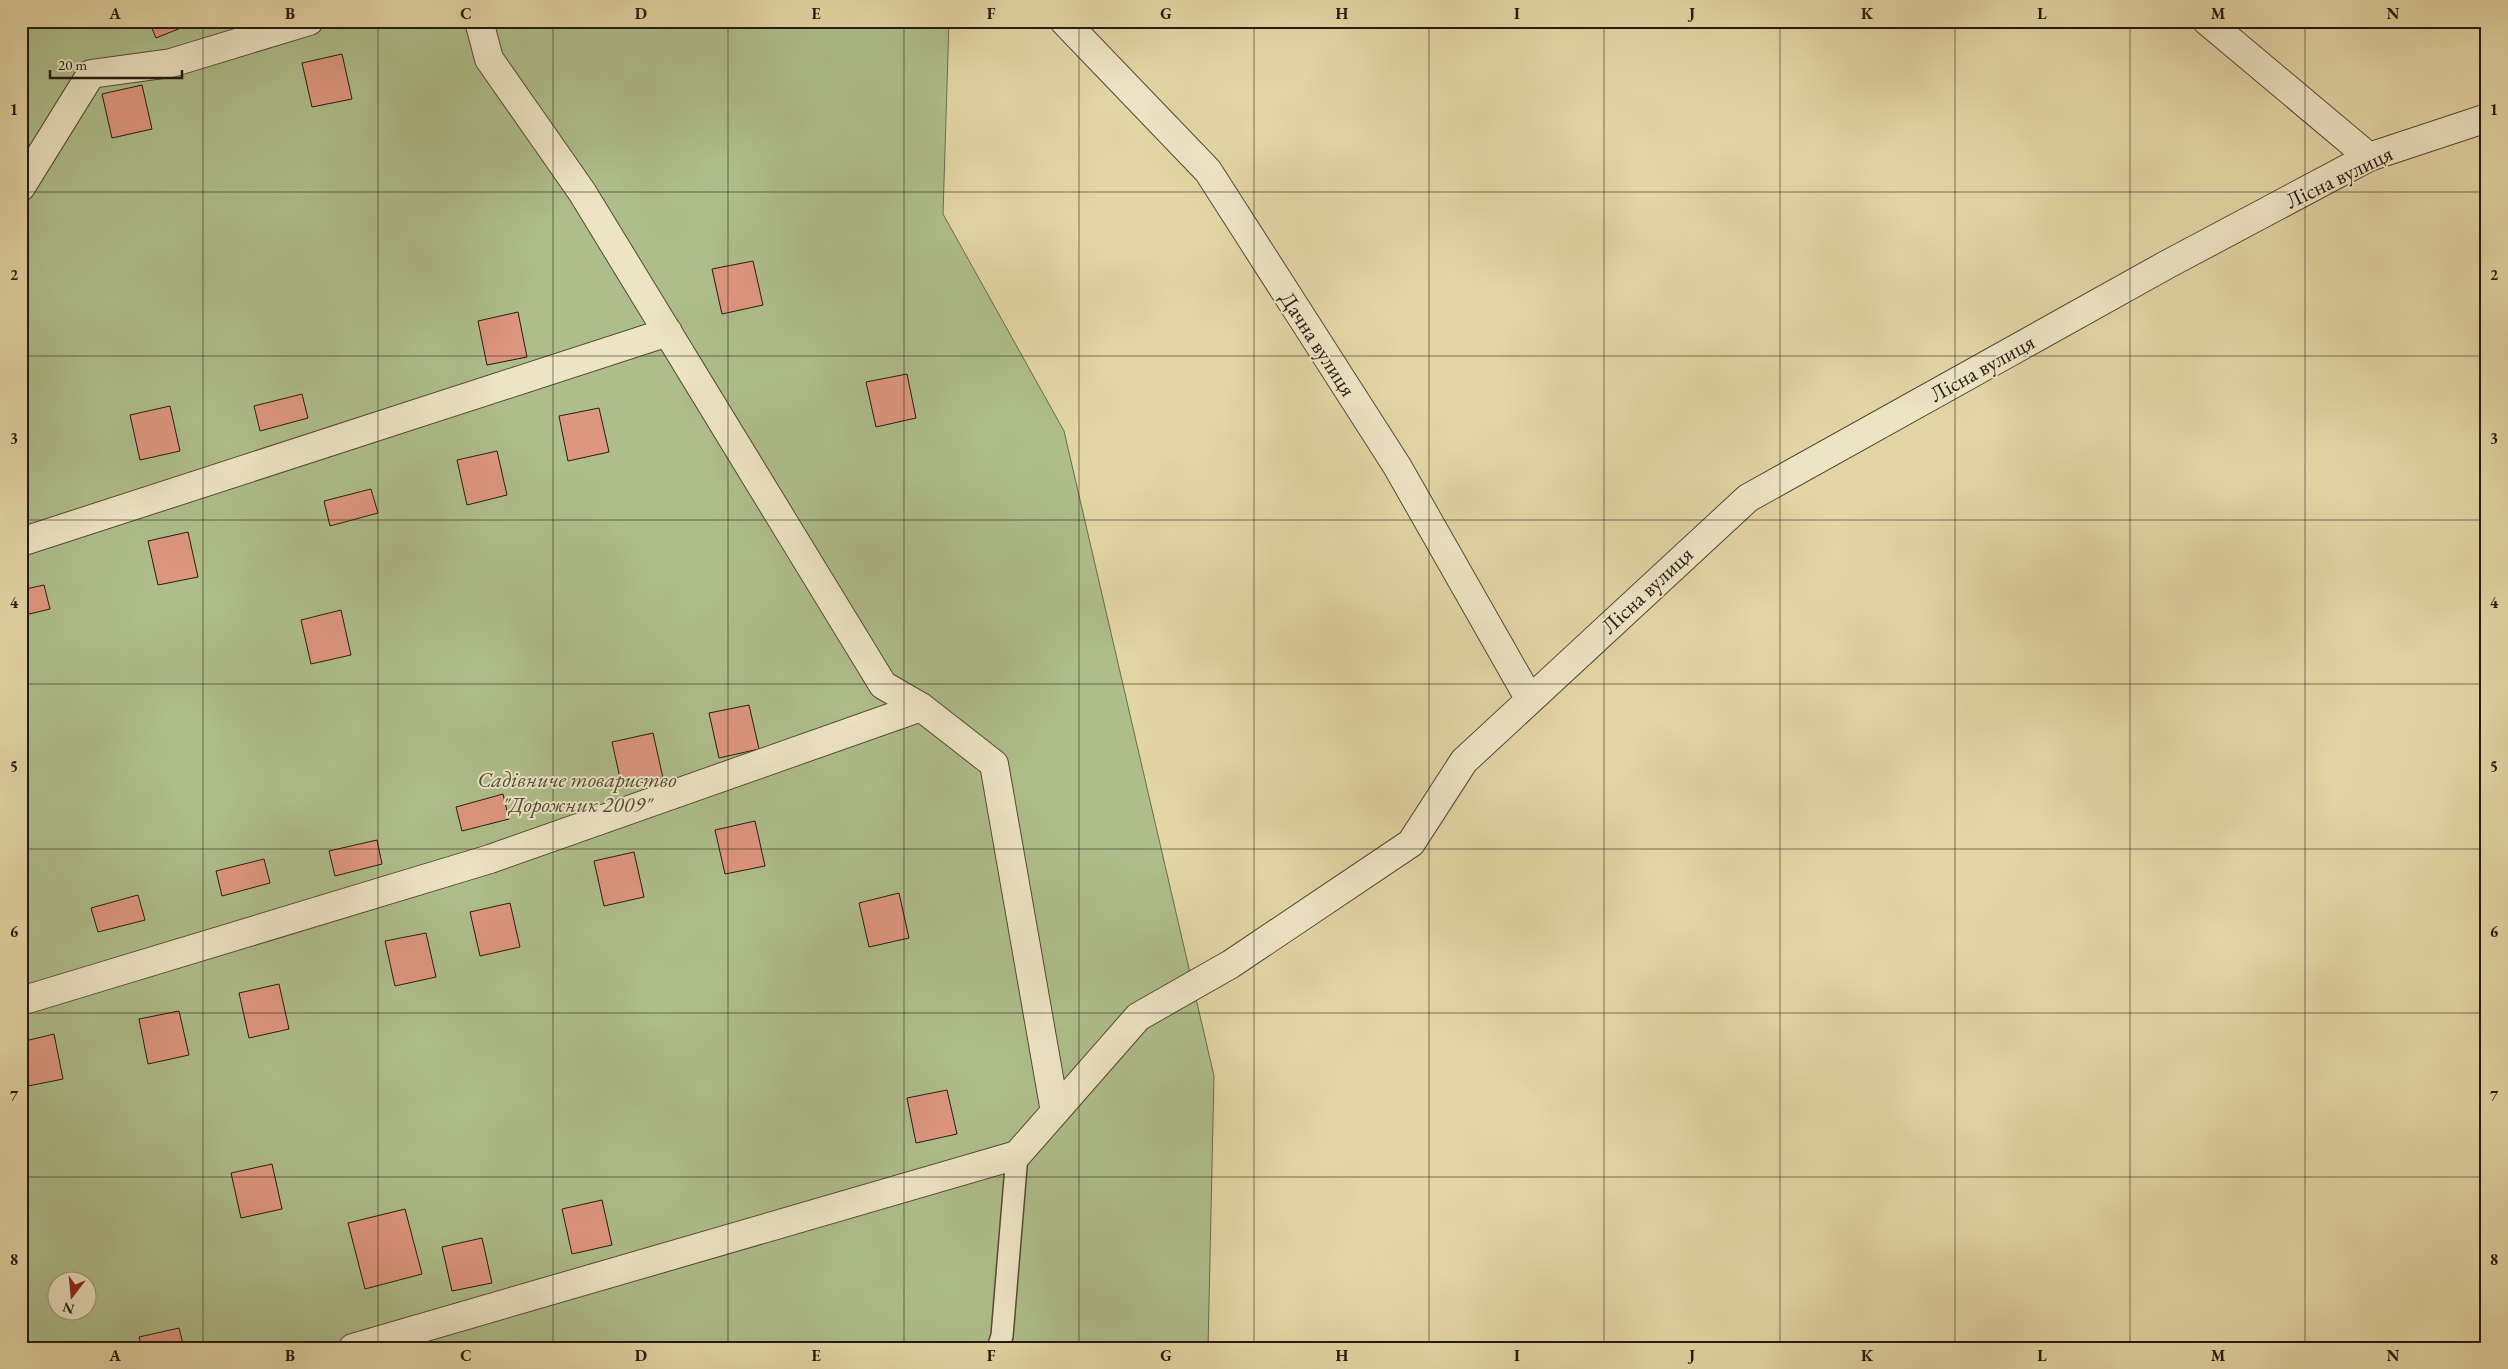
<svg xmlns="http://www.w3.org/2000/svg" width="2508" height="1369" font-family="'EB Garamond',serif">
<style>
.green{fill:#aebe8a;stroke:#6a6c4e;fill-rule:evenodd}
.building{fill:#de977f;stroke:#261a13}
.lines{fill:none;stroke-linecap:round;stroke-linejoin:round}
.lane-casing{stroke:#554937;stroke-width:24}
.street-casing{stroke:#554937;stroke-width:30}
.lane{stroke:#ede4c4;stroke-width:21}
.street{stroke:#ede4c4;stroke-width:28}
.grid{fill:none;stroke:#261a13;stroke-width:1;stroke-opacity:0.55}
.labels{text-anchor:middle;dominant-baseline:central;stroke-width:4;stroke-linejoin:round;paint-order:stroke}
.street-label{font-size:22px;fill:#261a13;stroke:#ede4c4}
.park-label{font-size:22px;font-style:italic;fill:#4f4b37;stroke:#ede4c4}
.neatline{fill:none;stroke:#261a13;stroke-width:2}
.grid-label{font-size:16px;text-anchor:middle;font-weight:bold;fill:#261a13}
</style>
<rect width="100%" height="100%" fill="#e3d5a4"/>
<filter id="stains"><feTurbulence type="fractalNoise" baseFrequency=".004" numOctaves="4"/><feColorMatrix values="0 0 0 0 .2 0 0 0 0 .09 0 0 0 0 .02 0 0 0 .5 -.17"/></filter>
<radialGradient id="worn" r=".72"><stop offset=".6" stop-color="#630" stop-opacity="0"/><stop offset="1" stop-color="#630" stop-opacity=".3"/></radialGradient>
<path class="green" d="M21 21H949L943 214 1064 431 1214 1076 1208 1348H21ZM58 1282H88V1312H58Z"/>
<path class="building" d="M149 21H198L156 38Z
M342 54 352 99 312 107 302 63Z
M142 85 152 129 112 138 102 94Z
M753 261 763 305 722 314 712 269Z
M518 312 527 357 487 365 478 321Z
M907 374 916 418 876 427 866 382Z
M302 394 308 418 260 431 254 406Z
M170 406 180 451 140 460 130 415Z
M599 408 609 452 568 461 559 416Z
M497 451 507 495 467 505 457 460Z
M371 489 378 513 330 526 324 501Z
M188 532 198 577 158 585 148 541Z
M44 585 50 609 21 616V590Z
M341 610 351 655 311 664 301 620Z
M749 705 759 749 719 758 709 713Z
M653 733 663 778 622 787 612 742Z
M503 794 509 819 462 831 456 807Z
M755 821 765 866 725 874 715 830Z
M377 840 382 864 335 876 329 851Z
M634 852 644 897 604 906 594 861Z
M264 859 270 883 222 896 216 871Z
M899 893 909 938 869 947 859 903Z
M138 895 145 920 98 932 91 908Z
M510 903 520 947 480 956 470 912Z
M426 933 436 977 395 986 385 941Z
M279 984 289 1029 249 1038 239 993Z
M179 1011 189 1055 148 1064 139 1019Z
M54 1034 63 1079 23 1087 21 1042Z
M947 1090 957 1134 916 1143 907 1098Z
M272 1164 282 1209 241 1218 231 1173Z
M602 1200 612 1245 572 1254 562 1209Z
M405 1209 422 1274 365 1289 348 1223Z
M482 1238 492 1283 452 1291 442 1247Z
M179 1328 184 1348H142L139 1337Z"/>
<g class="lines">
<g class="lane-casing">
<path id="lane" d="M998 1348 1002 1336 1017 1155"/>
</g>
<g class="street-casing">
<path id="street" d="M479 21 489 59 582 192 883 685 921 707 994 764 1055 1112
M1064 21 1208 171 1397 466 1529 698
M2207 21 2369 157
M21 187 91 74 171 63 309 21
M21 542 668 332
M21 1001 490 859 921 707
M353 1348 1017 1155 1138 1017 1231 964 1411 843 1464 761 1748 498 2168 264 2369 157 2487 118"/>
</g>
<use href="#lane" class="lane"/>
<use href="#street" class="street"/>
</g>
<path class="grid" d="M203 21V1348M378 21V1348M553 21V1348M728 21V1348M904 21V1348M1079 21V1348M1254 21V1348M1429 21V1348M1604 21V1348M1780 21V1348M1955 21V1348M2130 21V1348M2305 21V1348M21 192H2487M21 356H2487M21 520H2487M21 684H2487M21 849H2487M21 1013H2487M21 1177H2487"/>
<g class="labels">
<g class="street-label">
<text transform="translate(2339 177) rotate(-26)">Лісна вулиця</text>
<text transform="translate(1318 344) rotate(57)">Дачна вулиця</text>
<text transform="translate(1982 368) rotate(-29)">Лісна вулиця</text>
<text transform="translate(1647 590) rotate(-43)">Лісна вулиця</text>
</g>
<g class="park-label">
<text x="577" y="779">Садівниче товариство<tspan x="577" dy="25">"Дорожник 2009"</tspan></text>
</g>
</g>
<rect width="2508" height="1369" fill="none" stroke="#e3d5a4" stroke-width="55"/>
<g transform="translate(72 1296) rotate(196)"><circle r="24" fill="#ede4c4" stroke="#9d937d"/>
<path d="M0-4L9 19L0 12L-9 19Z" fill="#8f2418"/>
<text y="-8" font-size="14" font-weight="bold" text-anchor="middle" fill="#261a13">N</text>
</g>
<path d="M50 70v8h132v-8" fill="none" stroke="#261a13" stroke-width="2.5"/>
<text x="58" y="70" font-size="15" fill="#261a13" stroke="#ede4c4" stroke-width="4" paint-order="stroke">20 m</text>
<rect x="28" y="28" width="2452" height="1314" class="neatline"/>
<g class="grid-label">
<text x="115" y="19">A</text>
<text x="290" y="19">B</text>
<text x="466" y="19">C</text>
<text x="641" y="19">D</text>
<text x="816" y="19">E</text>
<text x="991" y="19">F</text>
<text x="1166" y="19">G</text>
<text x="1342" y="19">H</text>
<text x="1517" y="19">I</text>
<text x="1692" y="19">J</text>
<text x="1867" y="19">K</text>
<text x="2042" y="19">L</text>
<text x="2218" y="19">M</text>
<text x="2393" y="19">N</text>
<text x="14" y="115">1</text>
<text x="2494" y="115">1</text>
<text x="14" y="280">2</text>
<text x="2494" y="280">2</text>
<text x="14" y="444">3</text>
<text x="2494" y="444">3</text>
<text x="14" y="608">4</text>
<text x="2494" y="608">4</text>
<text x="14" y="772">5</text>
<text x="2494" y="772">5</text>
<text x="14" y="937">6</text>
<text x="2494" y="937">6</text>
<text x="14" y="1101">7</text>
<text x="2494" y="1101">7</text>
<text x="14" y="1265">8</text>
<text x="2494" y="1265">8</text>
<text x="115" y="1361">A</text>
<text x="290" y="1361">B</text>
<text x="466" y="1361">C</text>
<text x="641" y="1361">D</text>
<text x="816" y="1361">E</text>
<text x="991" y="1361">F</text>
<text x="1166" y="1361">G</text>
<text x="1342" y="1361">H</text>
<text x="1517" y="1361">I</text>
<text x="1692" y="1361">J</text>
<text x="1867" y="1361">K</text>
<text x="2042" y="1361">L</text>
<text x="2218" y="1361">M</text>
<text x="2393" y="1361">N</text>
</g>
<rect width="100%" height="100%" filter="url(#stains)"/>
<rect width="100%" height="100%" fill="url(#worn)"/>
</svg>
